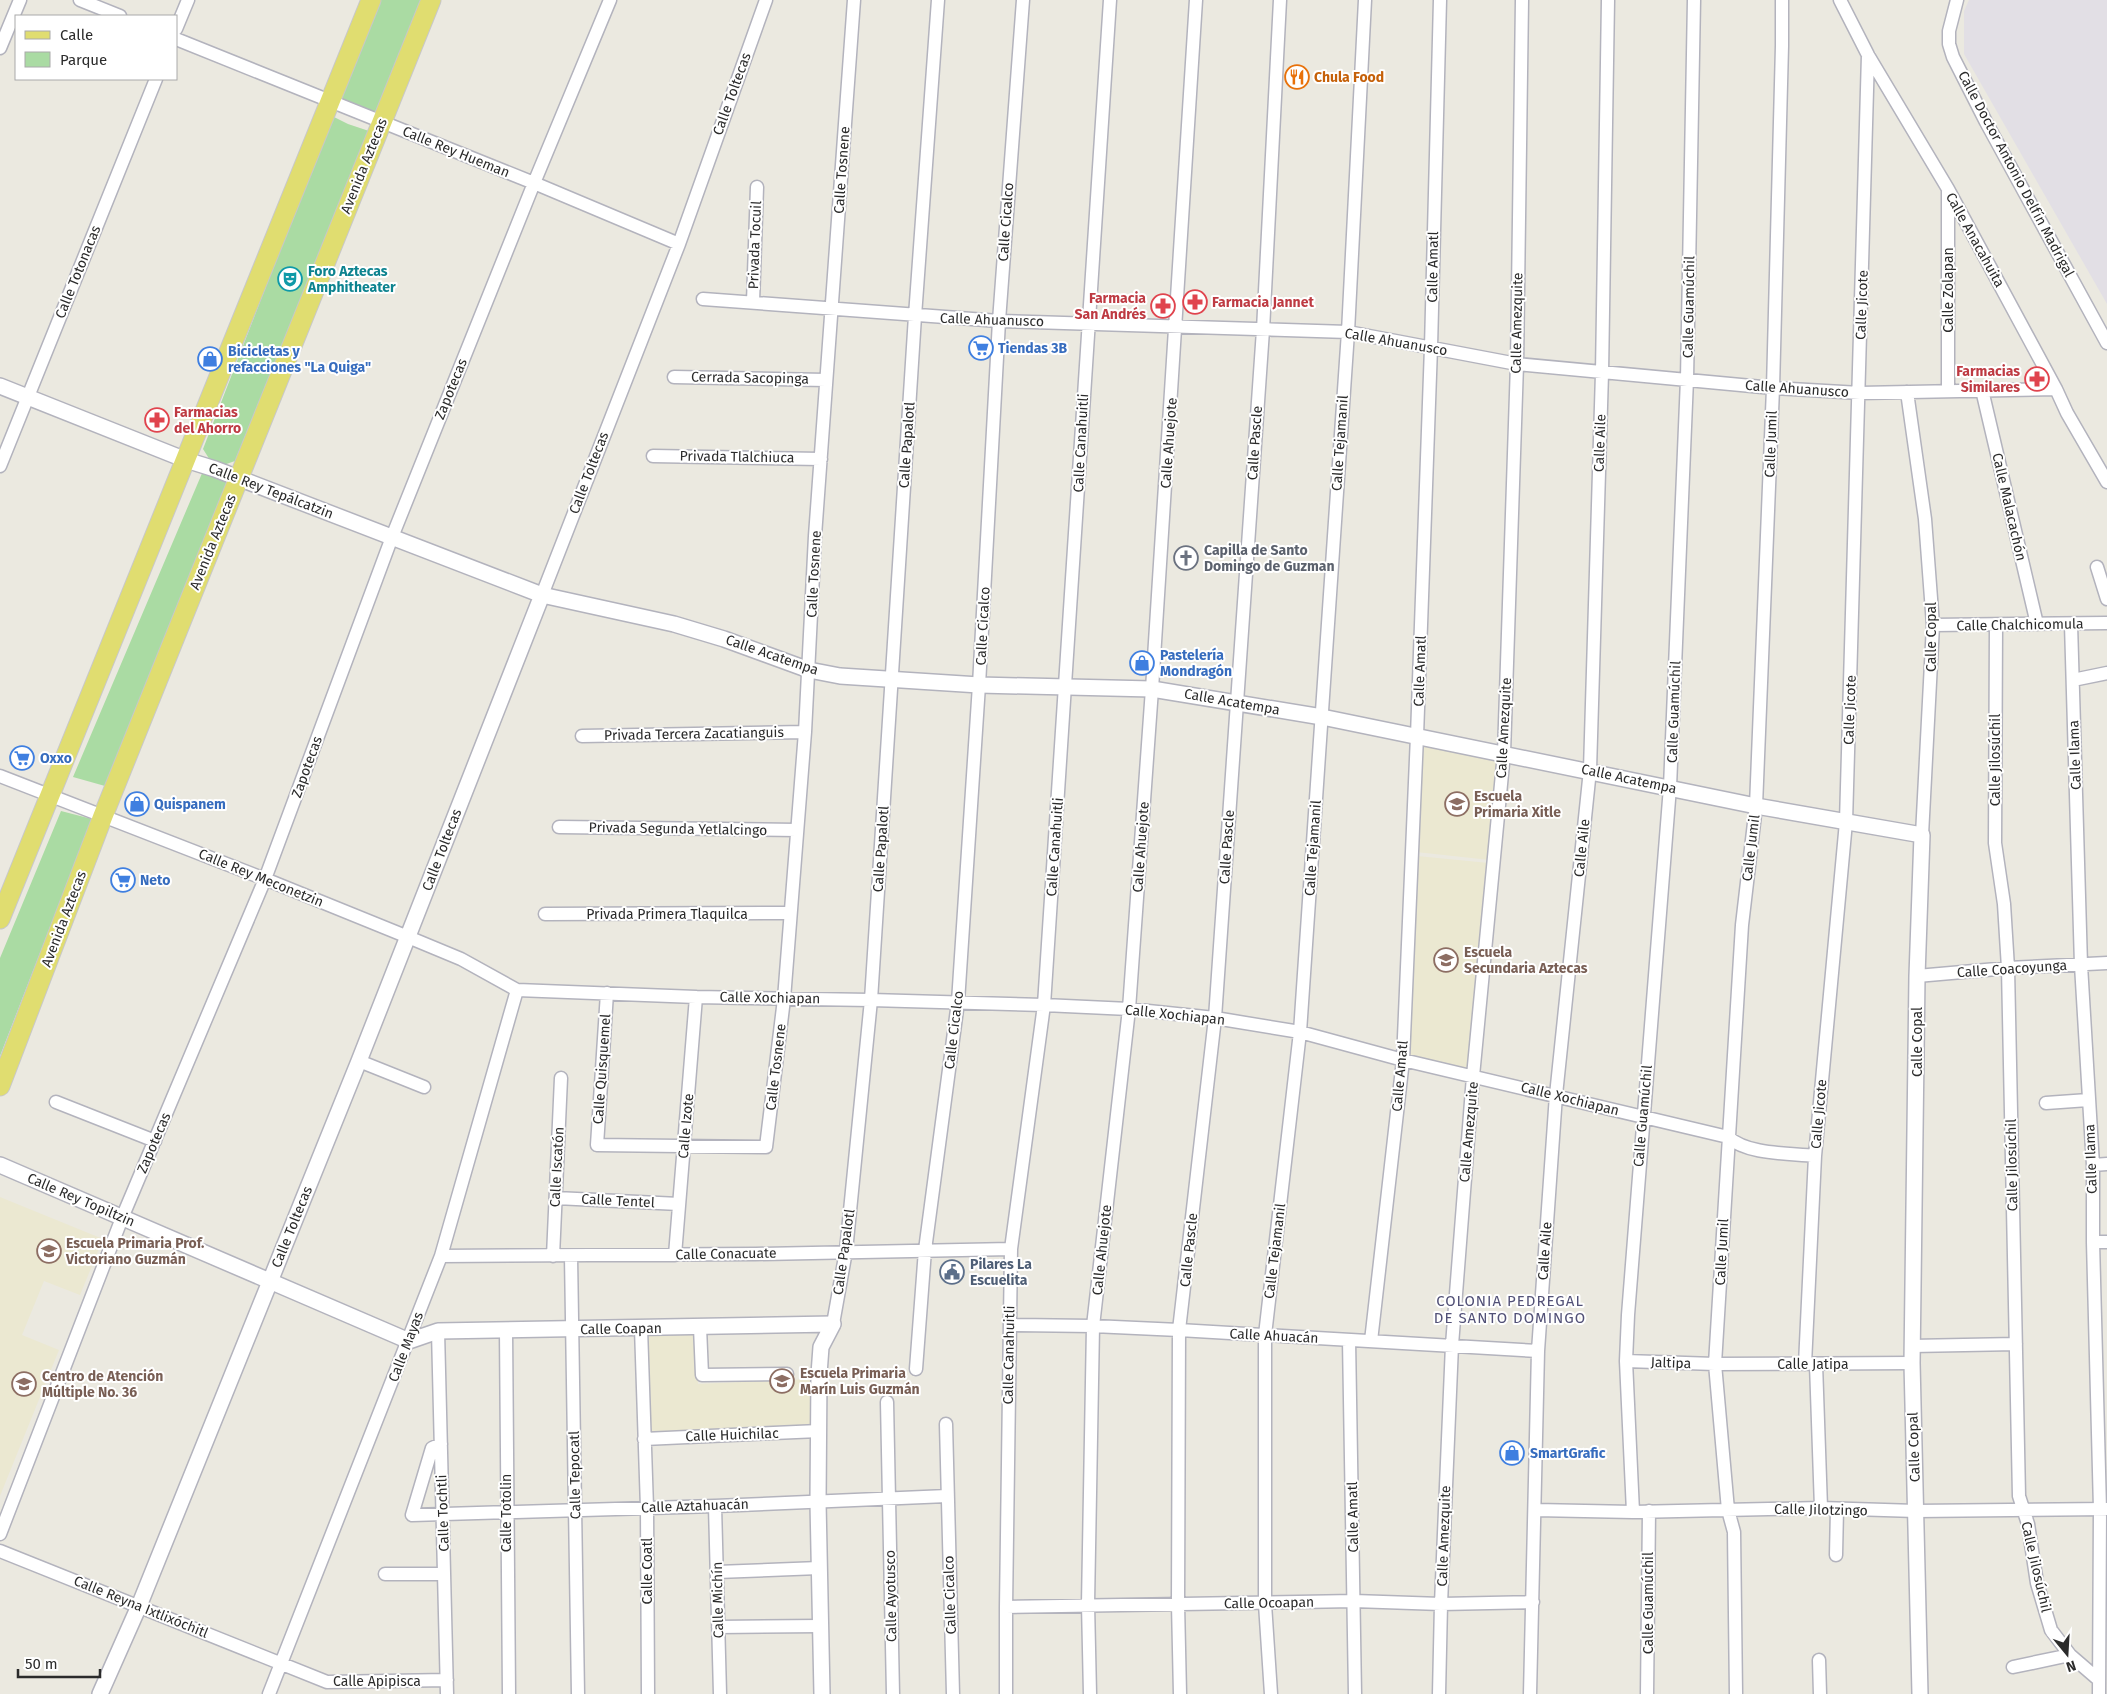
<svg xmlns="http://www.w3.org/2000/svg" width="2107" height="1694" font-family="'Fira Sans',sans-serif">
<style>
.industrial{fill:#e2dfe5}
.education{fill:#ebe8d1}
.green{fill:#aadba3}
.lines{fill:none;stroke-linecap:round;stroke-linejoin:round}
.minor-casing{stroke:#b3b3bd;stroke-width:15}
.tertiary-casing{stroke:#b3b3bd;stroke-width:18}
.primary-casing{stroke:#c8c8c8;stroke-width:21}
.minor{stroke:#fff;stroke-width:12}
.tertiary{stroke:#fff;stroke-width:15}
.primary{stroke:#e0dd70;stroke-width:19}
.labels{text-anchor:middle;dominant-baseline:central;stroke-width:4;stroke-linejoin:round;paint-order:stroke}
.food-label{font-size:14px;font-weight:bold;fill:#c56008;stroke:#fff;text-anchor:start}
.street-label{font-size:14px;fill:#2b2b2b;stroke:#fff}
.culture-label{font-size:14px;font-weight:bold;fill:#0d838f;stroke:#fff;text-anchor:start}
.health-label{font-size:14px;font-weight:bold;fill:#be3a42;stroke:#fff;text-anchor:end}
.shop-label{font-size:14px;font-weight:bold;fill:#366cbe;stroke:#fff;text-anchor:start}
.worship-label{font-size:14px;font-weight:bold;fill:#5b616d;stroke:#fff;text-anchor:start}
.education-label{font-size:14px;font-weight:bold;fill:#785e54;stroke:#fff;text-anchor:start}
.service-label{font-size:14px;font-weight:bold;fill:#4e5e75;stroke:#fff;text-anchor:start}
.neighbourhood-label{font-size:15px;letter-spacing:1px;fill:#525177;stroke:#fff}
</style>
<rect width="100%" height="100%" fill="#ebe9e0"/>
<path class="industrial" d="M1969 0H2107V304L1964 54V11Z"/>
<path class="education" d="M1423 743 1499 756 1490 860 1416 852Z
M1417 856 1489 863 1469 1070 1407 1057Z
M0 1197 103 1239 80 1295 44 1281 22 1335 59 1350 0 1496Z
M696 1332 698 1384 810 1379 812 1427 649 1433 646 1333Z"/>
<path class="green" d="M379 0H422L376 114 359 105 337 97Z
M332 116 348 124 369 131 235 461 215 468 203 449Z
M203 471 230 476 105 786 73 777Z
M61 811 92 819 0 1056V958Z"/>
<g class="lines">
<g class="minor-casing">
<path id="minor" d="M80 0 120 16
M1840 0 1868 55 1948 189 2056 389 2067 413 2107 482
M1957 0 1949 31V44L1953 57 1986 122 2107 343
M176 29 188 0
M176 39 534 183 679 244
M0 48 20 0
M1948 191V391
M703 299 999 321 1348 332 1517 364 1773 388 1860 393 2056 389
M753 302 757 187
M674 377 826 380
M1982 390 2037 624
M1907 392 1925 519 1933 625 1922 835
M653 456 821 459
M0 466 156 79
M2097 567 2107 599
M542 595 679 244 766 0
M2071 624 2081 965 2093 1165V1242L2100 1509 2099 1694
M1933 625 2107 623
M1996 626 1995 843 2004 904 2008 968 2019 1496 2028 1524 2037 1583 2051 1630 2070 1655 2099 1680
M2073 680 2107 673
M582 736 805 732
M0 776 265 879 408 937 461 959 517 990 696 997 871 1000 1044 1005 1129 1009 1215 1018 1300 1032 1403 1060 1728 1137C1748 1155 1789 1153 1815 1156
M559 827 797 830
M545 914 790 913
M1917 976 2008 968 2107 963
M607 993 597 1145 766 1147 784 999 805 732 815 536 854 0
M359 1061 424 1087
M56 1102 155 1141
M2046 1103 2088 1100
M2093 1165 2107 1164
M556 1198 679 1204
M2093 1242H2107
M675 1255 696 997
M441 1256 756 1254 1011 1249
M553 1256 561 1078
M571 1256 578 1694
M833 1324 846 1251 871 1000 915 316 938 0
M1010 1325 1093 1326 1179 1330 1538 1351
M700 1327 702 1375 787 1374
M641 1328 647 1508 648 1694
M438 1331 447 1694
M506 1331 509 1694
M1349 1340 1355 1694
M1371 1341 1403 1060 1417 736 1431 347 1440 0
M1912 1346 2016 1344
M1626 1361 1715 1364 1912 1363
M1805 1364 1815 1156 1846 822 1868 55
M1816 1364 1821 1508
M916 1369 925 1250 958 1002 979 685 999 321 1023 0
M887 1402 893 1694
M946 1424 953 1694
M644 1439 819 1431
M441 1444 432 1448 412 1515 715 1506 947 1496
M715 1506 720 1694
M1536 1510 1633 1512 1821 1508 1916 1511 2107 1509
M1633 1512 1626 1361 1628 1315 1670 787 1687 379 1694 0
M0 1534 122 1218 265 879 392 537 534 183 610 0
M0 1551 327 1682 447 1680
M1836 1555 1837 1509
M717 1572 819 1568
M385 1574H444
M1006 1607 1354 1601 1441 1604 1533 1602
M718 1627 821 1626
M1819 1660 1820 1694
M2013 1667 2070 1655
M269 1694 441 1256 517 990
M1006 1694V1607L1011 1249 1044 1005 1110 0
M1090 1694 1088 1604 1093 1326 1129 1009 1152 689 1196 0
M1180 1694 1178 1604 1179 1330 1215 1018 1263 330 1280 0
M1271 1694 1265 1604V1335L1300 1032 1348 332 1365 0
M1439 1694 1441 1604 1452 1345 1473 1076 1504 753 1517 364 1522 0
M1530 1694 1538 1351 1556 1095 1590 770 1602 373 1608 0
M1647 1694 1649 1511
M1736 1694 1734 1532 1728 1510 1715 1364 1742 925 1756 806 1773 388 1782 46V0"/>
</g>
<g class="tertiary-casing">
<path id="tertiary" d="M0 386 186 460 215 469 542 595 674 624 724 639 809 670 840 676 979 685 1152 689 1322 717 1756 806 1922 835 1917 976 1912 1363 1920 1694
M0 1165 409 1341 438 1331 833 1324
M100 1694 139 1606 359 1061 542 595
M822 1694 818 1502 819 1374 821 1347 833 1324"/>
</g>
<g class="primary-casing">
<path id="primary" d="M0 919 371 0
M0 1086 103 816 431 0"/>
</g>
<use href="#minor" class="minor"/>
<use href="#tertiary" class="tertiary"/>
<use href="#primary" class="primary"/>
</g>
<defs>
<g id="restaurant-ring" transform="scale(1.25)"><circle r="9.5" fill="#fff" stroke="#e8710a" stroke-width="1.5"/><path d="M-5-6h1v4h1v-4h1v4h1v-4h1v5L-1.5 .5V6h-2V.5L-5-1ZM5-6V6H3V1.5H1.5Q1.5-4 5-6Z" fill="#e8710a"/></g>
<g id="theatre-ring" transform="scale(1.25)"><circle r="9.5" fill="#fff" stroke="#0f9aa8" stroke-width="1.5"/><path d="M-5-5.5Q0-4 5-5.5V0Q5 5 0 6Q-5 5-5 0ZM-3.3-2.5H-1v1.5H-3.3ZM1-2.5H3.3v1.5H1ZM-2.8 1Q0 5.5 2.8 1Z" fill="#0f9aa8"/></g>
<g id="pharmacy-ring" transform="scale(1.25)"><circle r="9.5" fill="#fff" stroke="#e0444e" stroke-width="1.5"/><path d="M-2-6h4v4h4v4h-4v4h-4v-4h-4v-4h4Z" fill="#e0444e"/></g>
<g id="supermarket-ring" transform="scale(1.25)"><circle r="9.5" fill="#fff" stroke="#3f7fe0" stroke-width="1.5"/><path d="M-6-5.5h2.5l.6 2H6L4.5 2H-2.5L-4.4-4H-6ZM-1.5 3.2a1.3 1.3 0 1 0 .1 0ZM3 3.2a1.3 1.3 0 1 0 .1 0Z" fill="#3f7fe0"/></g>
<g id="shop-ring" transform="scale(1.25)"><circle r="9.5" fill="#fff" stroke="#3f7fe0" stroke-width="1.5"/><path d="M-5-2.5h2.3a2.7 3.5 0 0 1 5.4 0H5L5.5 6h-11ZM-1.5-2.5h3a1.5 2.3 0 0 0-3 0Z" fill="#3f7fe0"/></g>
<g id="church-ring" transform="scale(1.25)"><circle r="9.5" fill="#fff" stroke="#6b7280" stroke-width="1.5"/><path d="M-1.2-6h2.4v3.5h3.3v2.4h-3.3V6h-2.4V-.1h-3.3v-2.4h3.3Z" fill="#6b7280"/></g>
<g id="school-ring" transform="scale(1.25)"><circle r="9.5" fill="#fff" stroke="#8d6e63" stroke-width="1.5"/><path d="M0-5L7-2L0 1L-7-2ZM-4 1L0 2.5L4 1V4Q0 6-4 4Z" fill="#8d6e63"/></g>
<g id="civic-ring" transform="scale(1.25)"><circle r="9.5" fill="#fff" stroke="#5c6f8a" stroke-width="1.5"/><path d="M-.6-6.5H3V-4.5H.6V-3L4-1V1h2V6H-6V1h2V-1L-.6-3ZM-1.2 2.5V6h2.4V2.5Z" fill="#5c6f8a"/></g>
</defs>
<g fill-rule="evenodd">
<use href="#restaurant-ring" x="1297" y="77"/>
<use href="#theatre-ring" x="290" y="279"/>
<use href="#pharmacy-ring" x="1195" y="302"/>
<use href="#pharmacy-ring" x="1163" y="306"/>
<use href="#supermarket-ring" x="981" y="348"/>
<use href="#shop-ring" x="210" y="359"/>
<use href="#pharmacy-ring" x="2037" y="379"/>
<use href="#pharmacy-ring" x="157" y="420"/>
<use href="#church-ring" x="1186" y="558"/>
<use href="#shop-ring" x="1142" y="663"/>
<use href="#supermarket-ring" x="22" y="758"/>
<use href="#shop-ring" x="137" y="804"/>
<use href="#school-ring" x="1457" y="804"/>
<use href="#supermarket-ring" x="123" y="880"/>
<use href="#school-ring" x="1446" y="960"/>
<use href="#school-ring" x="49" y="1251"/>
<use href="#civic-ring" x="952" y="1272"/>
<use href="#school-ring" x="782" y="1381"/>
<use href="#school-ring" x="24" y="1384"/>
<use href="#shop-ring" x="1512" y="1453"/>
</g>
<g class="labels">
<g class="food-label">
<text x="1314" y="77">Chula Food</text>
</g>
<g class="street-label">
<text transform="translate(732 94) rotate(-70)">Calle Toltecas</text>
<text transform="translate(456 152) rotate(22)">Calle Rey Hueman</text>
<text transform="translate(364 166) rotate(-68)">Avenida Aztecas</text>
<text transform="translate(842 170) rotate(-86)">Calle Tosnene</text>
<text transform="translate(2016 174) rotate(62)">Calle Doctor Antonio Delfín Madrigal</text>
<text transform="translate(1006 222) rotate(-86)">Calle Cicalco</text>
<text transform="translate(1975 240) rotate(61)">Calle Anacahuita</text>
<text transform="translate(755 245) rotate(-88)">Privada Tocuil</text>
<text transform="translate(1433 267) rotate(-89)">Calle Amatl</text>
<text transform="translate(78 272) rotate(-68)">Calle Totonacas</text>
<text transform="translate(1948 290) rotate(-90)">Calle Zolapan</text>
<text transform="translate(1862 305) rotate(-88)">Calle Jicote</text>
<text transform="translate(1689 307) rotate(-89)">Calle Guamúchil</text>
<text transform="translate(992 320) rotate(2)">Calle Ahuanusco</text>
<text transform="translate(1517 323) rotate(-89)">Calle Amezquite</text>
<text transform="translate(1396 342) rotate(10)">Calle Ahuanusco</text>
<text transform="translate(750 378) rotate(1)">Cerrada Sacopinga</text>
<text transform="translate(451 389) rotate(-68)">Zapotecas</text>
<text transform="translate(1797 389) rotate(4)">Calle Ahuanusco</text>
<text transform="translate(1081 443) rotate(-87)">Calle Canahuitli</text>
<text transform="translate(1169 443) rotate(-86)">Calle Ahuejote</text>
<text transform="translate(1255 443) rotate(-86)">Calle Pascle</text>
<text transform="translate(1340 443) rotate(-86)">Calle Tejamanil</text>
<text transform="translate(1600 443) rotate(-88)">Calle Aile</text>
<text transform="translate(1771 444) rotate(-88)">Calle Jumil</text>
<text transform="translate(907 445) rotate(-86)">Calle Papalotl</text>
<text transform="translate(737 457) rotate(1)">Privada Tlalchiuca</text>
<text transform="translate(589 473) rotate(-69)">Calle Toltecas</text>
<text transform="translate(271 491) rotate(21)">Calle Rey Tepálcatzin</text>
<text transform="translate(2009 507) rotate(77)">Calle Malacachón</text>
<text transform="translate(213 542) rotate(-68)">Avenida Aztecas</text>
<text transform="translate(814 574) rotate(-87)">Calle Tosnene</text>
<text transform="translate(2020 625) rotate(-1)">Calle Chalchicomula</text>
<text transform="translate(983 626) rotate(-87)">Calle Cicalco</text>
<text transform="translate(1931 637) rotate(-90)">Calle Copal</text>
<text transform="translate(772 655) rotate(19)">Calle Acatempa</text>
<text transform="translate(1420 671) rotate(-88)">Calle Amatl</text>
<text transform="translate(1232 702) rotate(10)">Calle Acatempa</text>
<text transform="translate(1850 710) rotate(-88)">Calle Jicote</text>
<text transform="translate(1674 712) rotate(-88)">Calle Guamúchil</text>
<text transform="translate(1504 728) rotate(-87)">Calle Amezquite</text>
<text transform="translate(694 734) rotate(-1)">Privada Tercera Zacatianguis</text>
<text transform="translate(2075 755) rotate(-92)">Calle Ilama</text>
<text transform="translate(1995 760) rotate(-90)">Calle Jilosúchil</text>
<text transform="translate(307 767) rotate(-70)">Zapotecas</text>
<text transform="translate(1629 779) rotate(12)">Calle Acatempa</text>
<text transform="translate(678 829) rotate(1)">Privada Segunda Yetlalcingo</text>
<text transform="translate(1055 847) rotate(-86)">Calle Canahuitli</text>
<text transform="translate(1141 847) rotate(-86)">Calle Ahuejote</text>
<text transform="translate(1227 847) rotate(-86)">Calle Pascle</text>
<text transform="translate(1313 848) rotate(-86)">Calle Tejamanil</text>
<text transform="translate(1582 848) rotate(-84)">Calle Aile</text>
<text transform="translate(1751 848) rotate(-83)">Calle Jumil</text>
<text transform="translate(881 849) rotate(-86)">Calle Papalotl</text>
<text transform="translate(442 850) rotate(-69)">Calle Toltecas</text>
<text transform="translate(261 878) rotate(22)">Calle Rey Meconetzin</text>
<text x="667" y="914">Privada Primera Tlaquilca</text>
<text transform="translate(64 919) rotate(-69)">Avenida Aztecas</text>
<text transform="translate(2012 969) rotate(-4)">Calle Coacoyunga</text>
<text transform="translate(770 998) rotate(1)">Calle Xochiapan</text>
<text transform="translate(1175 1015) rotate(6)">Calle Xochiapan</text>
<text transform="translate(954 1030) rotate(-83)">Calle Cicalco</text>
<text transform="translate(1917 1042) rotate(-90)">Calle Copal</text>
<text transform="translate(776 1067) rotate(-83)">Calle Tosnene</text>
<text transform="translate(602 1069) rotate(-86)">Calle Quisquemel</text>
<text transform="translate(1400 1076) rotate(-85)">Calle Amatl</text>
<text transform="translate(1570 1099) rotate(14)">Calle Xochiapan</text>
<text transform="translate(1819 1114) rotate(-85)">Calle Jicote</text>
<text transform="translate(1643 1116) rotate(-85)">Calle Guamúchil</text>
<text transform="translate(686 1126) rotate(-85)">Calle Izote</text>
<text transform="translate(1469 1132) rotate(-85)">Calle Amezquite</text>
<text transform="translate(154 1143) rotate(-67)">Zapotecas</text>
<text transform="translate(2091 1159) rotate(-92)">Calle Ilama</text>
<text transform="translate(2012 1165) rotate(-91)">Calle Jilosúchil</text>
<text transform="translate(557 1167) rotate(-87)">Calle Iscatón</text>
<text transform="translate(81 1200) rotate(23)">Calle Rey Topiltzin</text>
<text transform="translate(618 1201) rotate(3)">Calle Tentel</text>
<text transform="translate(292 1227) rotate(-68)">Calle Toltecas</text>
<text transform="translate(1102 1250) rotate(-84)">Calle Ahuejote</text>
<text transform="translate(1189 1250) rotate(-84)">Calle Pascle</text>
<text transform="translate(1275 1251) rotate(-83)">Calle Tejamanil</text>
<text transform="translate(1545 1251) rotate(-86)">Calle Aile</text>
<text transform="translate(844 1252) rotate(-82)">Calle Papalotl</text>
<text transform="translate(1722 1252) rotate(-87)">Calle Jumil</text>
<text transform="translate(726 1254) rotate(-1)">Calle Conacuate</text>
<text transform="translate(621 1329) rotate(-1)">Calle Coapan</text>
<text transform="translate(1274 1336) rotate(3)">Calle Ahuacán</text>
<text transform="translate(406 1347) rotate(-69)">Calle Mayas</text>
<text transform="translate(1009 1355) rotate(-89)">Calle Canahuitli</text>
<text transform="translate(1671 1363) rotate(2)">Jaltipa</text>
<text x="1813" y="1364">Calle Jatipa</text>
<text transform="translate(732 1435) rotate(-2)">Calle Huichilac</text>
<text transform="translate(1914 1447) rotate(-92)">Calle Copal</text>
<text transform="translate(575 1475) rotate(-91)">Calle Tepocatl</text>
<text transform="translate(695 1506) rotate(-2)">Calle Aztahuacán</text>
<text transform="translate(1821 1510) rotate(1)">Calle Jilotzingo</text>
<text transform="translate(443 1513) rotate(-92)">Calle Tochtli</text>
<text transform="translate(506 1513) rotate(-90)">Calle Totolin</text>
<text transform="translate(1353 1517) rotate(-91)">Calle Amatl</text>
<text transform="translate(1444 1536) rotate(-88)">Calle Amezquite</text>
<text transform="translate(2036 1567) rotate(77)">Calle Jilosúchil</text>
<text transform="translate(647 1571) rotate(-90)">Calle Coatl</text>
<text transform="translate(950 1595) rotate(-92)">Calle Cicalco</text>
<text transform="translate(891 1596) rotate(-91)">Calle Ayotusco</text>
<text transform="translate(718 1600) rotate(-91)">Calle Michín</text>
<text transform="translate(1269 1603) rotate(-1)">Calle Ocoapan</text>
<text transform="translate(1648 1603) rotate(-90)">Calle Guamúchil</text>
<text transform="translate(141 1607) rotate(22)">Calle Reyna Ixtlixóchitl</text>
<text x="377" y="1681">Calle Apipisca</text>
</g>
<g class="culture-label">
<text x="308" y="271">Foro Aztecas<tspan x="308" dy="16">Amphitheater</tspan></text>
</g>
<g class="health-label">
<text x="1146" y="298">Farmacia<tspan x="1146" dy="16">San Andrés</tspan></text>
<text x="1212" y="302" text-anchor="start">Farmacia Jannet</text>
<text x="2020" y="371">Farmacias<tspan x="2020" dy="16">Similares</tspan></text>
<text x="174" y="412" text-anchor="start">Farmacias<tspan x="174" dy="16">del Ahorro</tspan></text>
</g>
<g class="shop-label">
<text x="998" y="348">Tiendas 3B</text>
<text x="228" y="351">Bicicletas y<tspan x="228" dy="16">refacciones "La Quiga"</tspan></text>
<text x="1160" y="655">Pastelería<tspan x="1160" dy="16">Mondragón</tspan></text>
<text x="40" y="758">Oxxo</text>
<text x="154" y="804">Quispanem</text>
<text x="140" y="880">Neto</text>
<text x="1530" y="1453">SmartGrafic</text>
</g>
<g class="worship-label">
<text x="1204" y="550">Capilla de Santo<tspan x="1204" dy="16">Domingo de Guzman</tspan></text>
</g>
<g class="education-label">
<text x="1474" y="796">Escuela<tspan x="1474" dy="16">Primaria Xitle</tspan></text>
<text x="1464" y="952">Escuela<tspan x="1464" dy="16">Secundaria Aztecas</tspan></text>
<text x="66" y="1243">Escuela Primaria Prof.<tspan x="66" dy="16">Victoriano Guzmán</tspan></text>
<text x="800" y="1373">Escuela Primaria<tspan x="800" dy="16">Marín Luis Guzmán</tspan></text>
<text x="42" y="1376">Centro de Atención<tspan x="42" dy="16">Múltiple No. 36</tspan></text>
</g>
<g class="service-label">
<text x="970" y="1264">Pilares La<tspan x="970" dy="16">Escuelita</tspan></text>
</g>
<g class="neighbourhood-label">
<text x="1510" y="1301">COLONIA PEDREGAL<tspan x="1510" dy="17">DE SANTO DOMINGO</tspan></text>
</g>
</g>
<rect x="15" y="15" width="162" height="65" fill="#ffffff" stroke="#aaaaaa"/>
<rect x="25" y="31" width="25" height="8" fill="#e0dd70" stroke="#aaaaaa"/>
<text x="60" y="40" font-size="15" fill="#2b2b2b">Calle</text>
<rect x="25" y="52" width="25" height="15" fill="#aadba3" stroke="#aaaaaa"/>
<text x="60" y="65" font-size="15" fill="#2b2b2b">Parque</text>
<g transform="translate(2067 1654) rotate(162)" stroke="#ffffff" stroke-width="4" paint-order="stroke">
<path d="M0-4L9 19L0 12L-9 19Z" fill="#2b2b2b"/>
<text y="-8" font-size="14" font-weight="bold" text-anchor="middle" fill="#2b2b2b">N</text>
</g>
<path d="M18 1669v8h82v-8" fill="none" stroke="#2b2b2b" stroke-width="2.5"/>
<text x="25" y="1669" font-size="15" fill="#2b2b2b" stroke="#ffffff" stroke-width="4" paint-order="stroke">50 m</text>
</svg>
